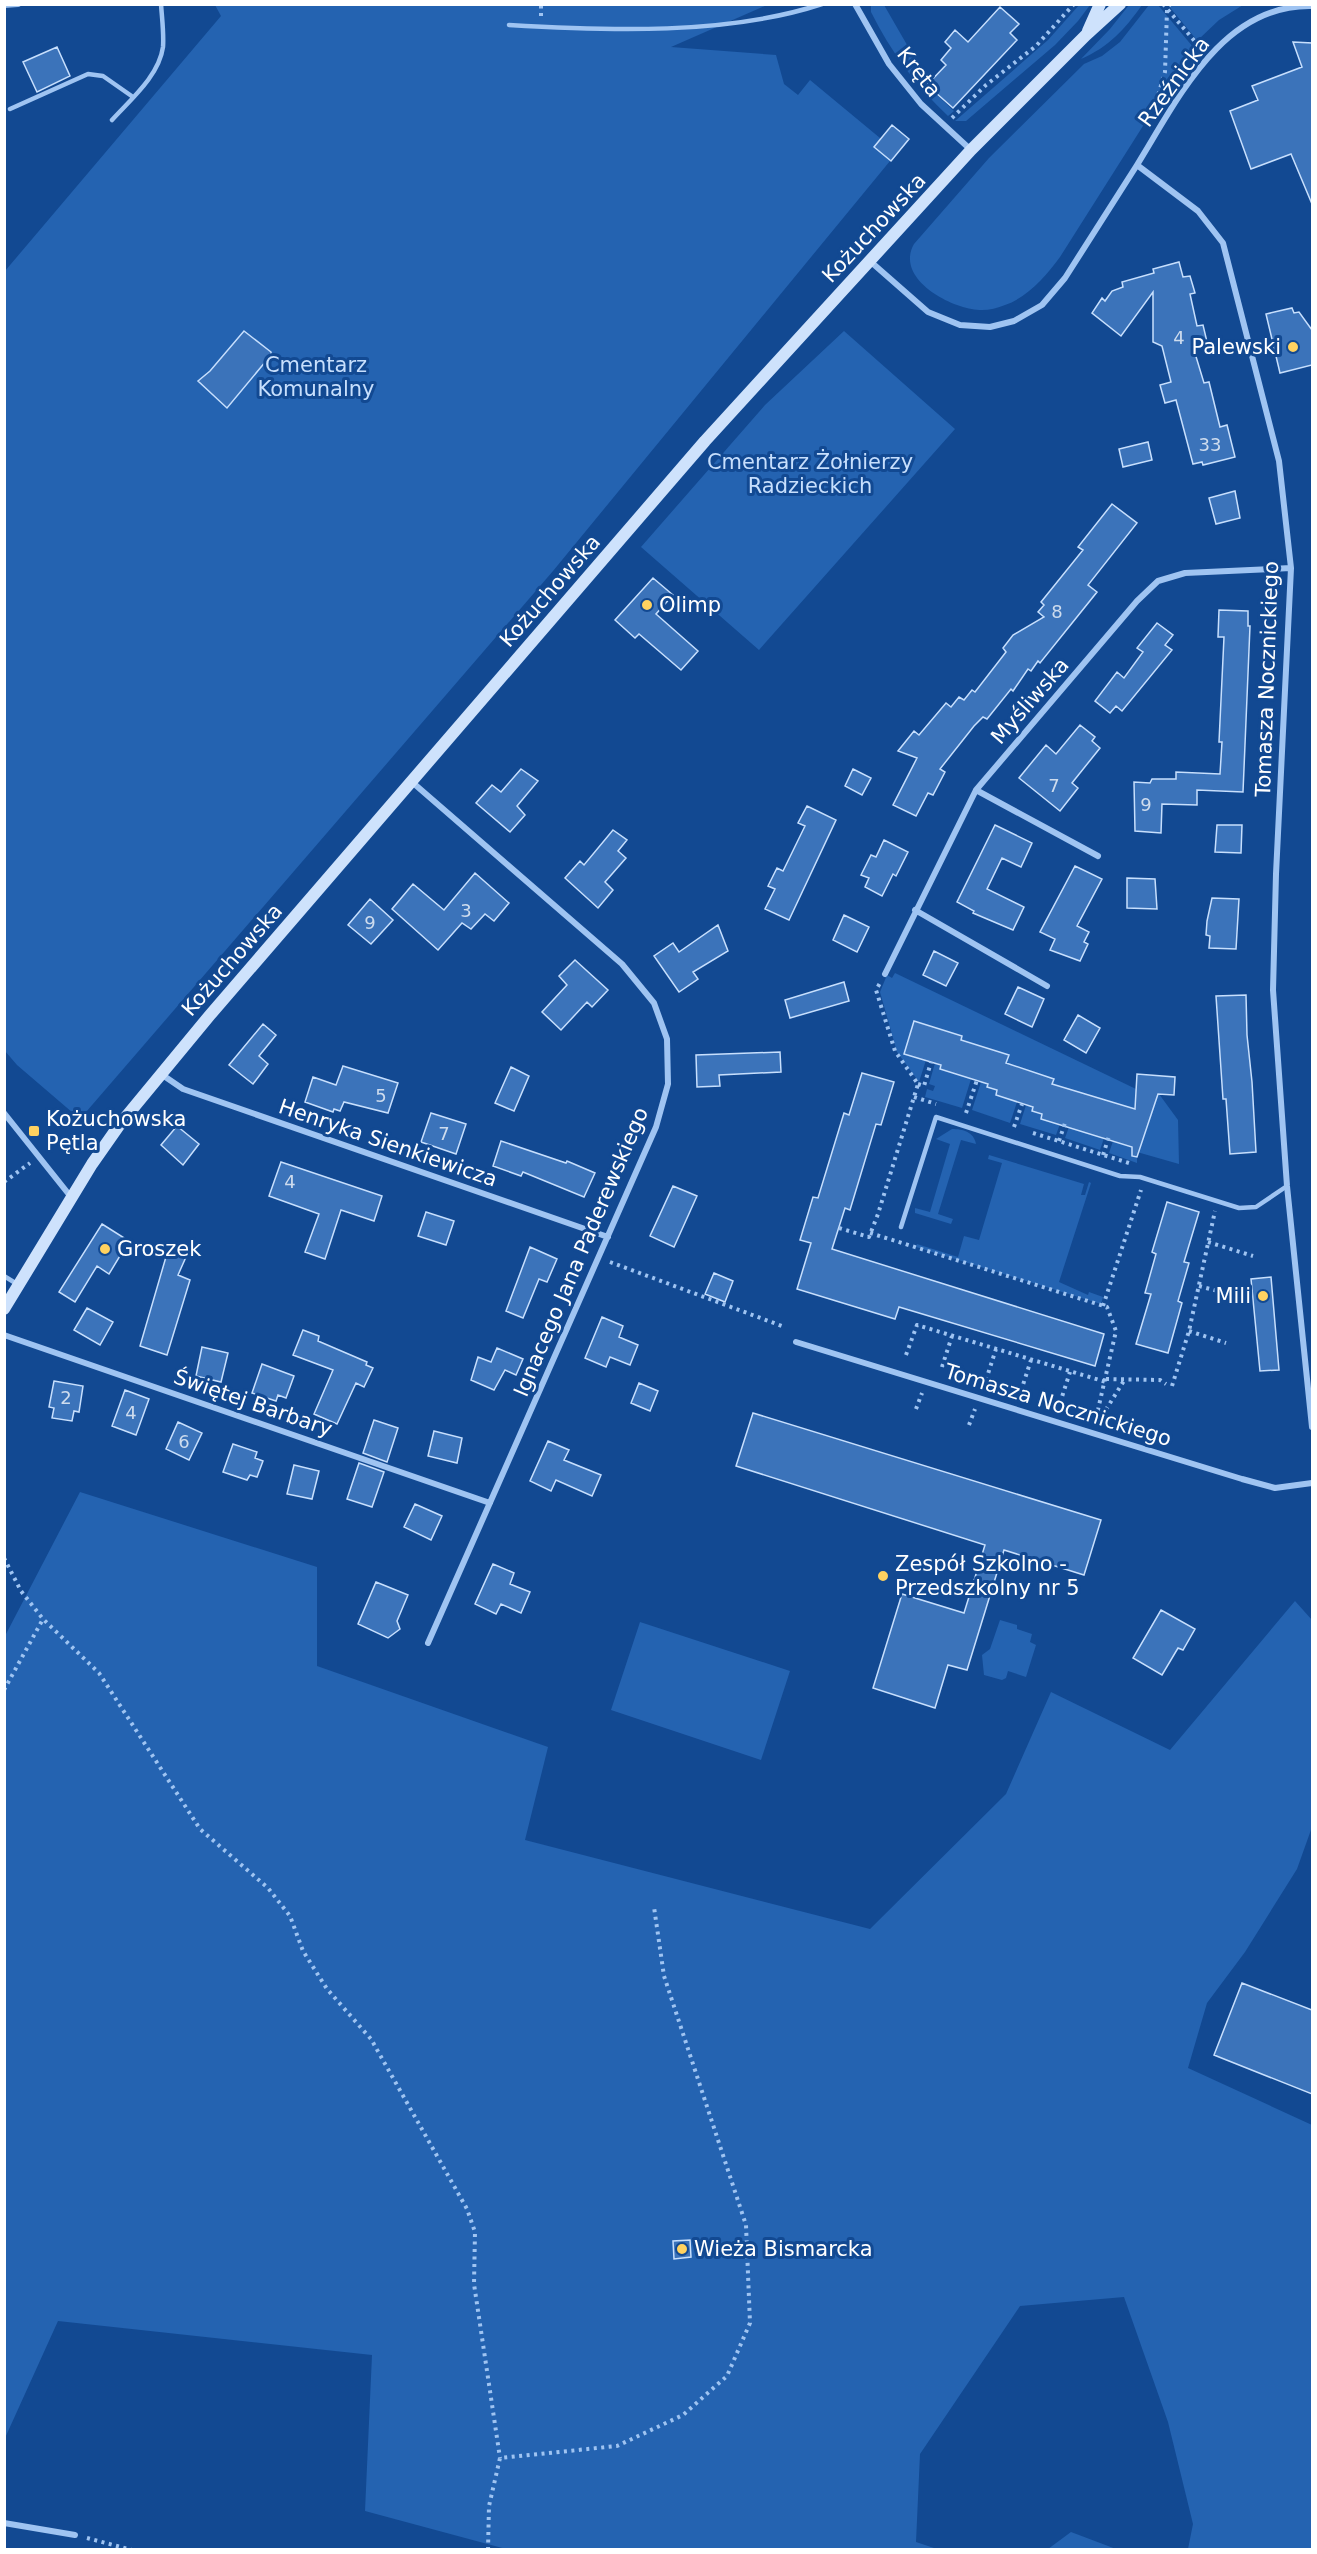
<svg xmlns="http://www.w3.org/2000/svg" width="1317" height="2554" font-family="'DejaVu Sans',sans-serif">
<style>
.green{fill:#2463b1}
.building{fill:#3b73ba;stroke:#c7dffd;stroke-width:1.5}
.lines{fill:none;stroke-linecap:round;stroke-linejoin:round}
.path{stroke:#9fc4f2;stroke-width:4;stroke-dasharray:3 4.5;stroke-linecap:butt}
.service{stroke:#9fc4f2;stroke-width:4.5}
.minor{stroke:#9fc4f2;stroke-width:6}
.secondary{stroke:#cee2fc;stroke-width:12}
.poi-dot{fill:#ffd260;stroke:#124992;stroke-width:2}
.labels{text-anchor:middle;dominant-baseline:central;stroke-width:6;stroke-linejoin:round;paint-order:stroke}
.number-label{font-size:18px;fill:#cedcee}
.street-label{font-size:21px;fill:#fff;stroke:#124992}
.poi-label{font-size:21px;fill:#fff;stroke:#124992;text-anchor:start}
.park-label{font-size:21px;fill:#c7dffd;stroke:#124992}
</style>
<rect width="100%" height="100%" fill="#124992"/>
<path class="green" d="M1080 4 1090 5 1078 21 1055 45 966 121H955L1048 40Z
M215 5H767L671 47 776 55 784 84 798 95 810 80 880 138 890 161 553 571 80 1119 17 1065 5 1051V271L221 16Z
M871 5H884L925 76V84L954 111 948 116C916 86 891 52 871 12Z
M1129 5H1142C1125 29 1109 47 1081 59L1110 29Z
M1149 5H1158L1193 47 1060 257C1046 276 1028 297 1005 305 998 308 989 310 982 310 953 310 894 279 914 244L989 158 1084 64 1102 56 1120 42Z
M1168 5H1243L1219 20 1199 39H1196Z
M844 331 955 429 759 650 641 547 765 405Z
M895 973 1136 1089 1144 1093 1159 1094 1178 1120 1179 1164 1137 1152V1163L1109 1153 1114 1138 1125 1141 1124 1145 1134 1148 1140 1129 1146 1131 1151 1115 1083 1093 1082 1096 1068 1089 1052 1084 1053 1079 1006 1064 1009 1056 961 1040 962 1036 915 1021 926 1060 919 1082 897 1052 880 992 887 975 892 978Z
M935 1063 971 1079 962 1108 925 1097 927 1089 933 1091 935 1086 929 1084Z
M981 1082 988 1084 987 1087 997 1090 996 1095 1017 1102 1010 1123 972 1110Z
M1026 1105 1033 1107 1032 1111 1042 1114 1041 1119 1053 1123 1061 1121 1056 1135 1020 1124Z
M1070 1124C1080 1133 1092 1136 1105 1135L1100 1150 1065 1138Z
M952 1129C963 1129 974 1132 976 1144L961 1140 938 1214 953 1219 951 1224 915 1213V1208L930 1212 950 1144 936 1139Z
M989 1155 1084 1184 1081 1195H1085L1089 1182 1091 1183 1059 1282 1088 1295 1089 1292 1103 1297 1101 1304 916 1247 917 1244 958 1257 964 1236 979 1240 1002 1163 988 1159Z
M80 1492 317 1567V1666L548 1747 525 1840 870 1929 1006 1794 1051 1692 1170 1750 1295 1601 1312 1620V1827L1297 1869 1245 1952 1207 2003 1188 2068 1312 2125V2549H1188L1193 2524 1168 2422 1124 2297 1020 2306 920 2454 916 2542 937 2549H506L365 2511 372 2355 58 2321 5 2438V1636Z
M1000 1620 1017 1625V1629L1032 1634 1030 1642 1036 1645 1026 1677 1008 1671 1006 1678 1002 1680 984 1675 982 1655 990 1649Z
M640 1622 790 1671 761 1760 611 1710Z
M1071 2532 1116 2549H1048Z"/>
<path class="building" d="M1000 7 1019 24 1010 33 1017 40 953 108 927 85 946 65 941 60 951 48 945 42 955 30 968 42Z
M1293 42 1312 43V204L1291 154 1251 169 1230 111 1258 100 1252 86 1302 67Z
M57 47 70 76 37 92 23 62Z
M892 125 909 139 891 161 874 147Z
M1179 262 1183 277 1190 276 1195 293 1190 294 1197 326 1203 325 1208 346 1194 350 1204 383 1209 382 1220 427 1227 425 1235 457 1203 465 1202 462 1193 464 1176 400 1165 403 1160 385 1171 382 1162 346 1153 342V292L1121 336 1092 313 1102 298 1105 301 1112 291 1123 287 1122 282 1154 273 1153 269Z
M1292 308 1294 313 1299 312 1312 330V365L1280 373 1266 314Z
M244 331 271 352V355L227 408 198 381 210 371Z
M1148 442 1152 460 1123 467 1119 449Z
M1235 491 1240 518 1216 524 1209 498Z
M1112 504 1137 523 1088 585 1097 592 1040 663 1038 661 1031 671 1028 669 1013 691 1011 689 987 719 983 717 974 726 940 769 945 772 933 795 928 793 916 816 893 805 917 758 898 751 914 731 919 735 946 703 951 707 959 697 964 700 972 690 975 692 1006 652 1003 648 1013 635 1044 617 1038 612 1044 605 1041 602 1083 550 1078 547Z
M653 578 673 595 656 614 698 651 681 670 639 634 635 638 615 620Z
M1219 610 1248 611V626H1250L1243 792 1197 790V805L1162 804 1161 833 1135 831 1134 782 1150 783 1152 779H1176V772L1220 774 1222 742H1219L1224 637H1218Z
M1157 623 1173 635 1165 645 1172 650 1122 711 1116 706 1110 713 1095 701 1117 672 1124 678 1143 652 1137 648Z
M1080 725 1095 737 1092 741 1100 748 1072 783 1078 788 1060 811 1019 778 1046 745 1056 754Z
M521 769 538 781 517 806 525 815 510 832 476 803 492 785 501 792Z
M853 769 871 778 862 795 845 786Z
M807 806 836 820 789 920 765 909 775 889 768 886 777 868 783 871 805 826 798 823Z
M995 825 1032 843 1021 867 1002 858 987 889 1024 907 1013 930 973 913 974 911 957 902Z
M1217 825H1242L1241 853 1215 852Z
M613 830 627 840 618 851 626 858 605 882 613 890 598 908 565 878 580 861 584 865Z
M884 840 908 852 896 876 893 874 882 896 865 887 869 878 861 875 871 855 876 857Z
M1075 866 1102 879 1077 926 1089 932 1084 942 1088 944 1080 961 1050 950 1055 939 1040 932Z
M475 873 509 903 494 921 485 914 471 929 462 923 438 950 392 909 413 884 444 910Z
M1127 878 1155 879 1157 909 1127 908Z
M1212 898 1239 899 1236 949 1209 948 1210 936 1206 935 1207 921Z
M370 899 393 920 371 944 348 925Z
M844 915 869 927 857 952 833 940Z
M718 925 728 951 693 972 698 979 679 992 654 956 673 943 679 952Z
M934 951 958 963 946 986 923 975Z
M575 960 608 990 592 1007 587 1002 561 1030 542 1012 567 985 559 976Z
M844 982 849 1001 790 1018 785 1000Z
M1018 987 1044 999 1032 1027 1005 1014Z
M1246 995 1247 1035 1252 1082 1256 1152 1230 1154 1226 1099H1223L1216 996Z
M1078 1015 1100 1028 1086 1053 1064 1040Z
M914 1021 962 1036 961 1040 1009 1055 1006 1063 1054 1079 1052 1084 1135 1109 1137 1074 1175 1077 1174 1095 1158 1094 1137 1157 1132 1156V1147L1041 1119 1042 1114 1032 1111 1033 1107 996 1095 997 1090 987 1087 988 1084 940 1069 941 1065 904 1054Z
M263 1024 276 1035 259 1056 268 1064 253 1084 229 1065Z
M780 1052 781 1072 719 1075 720 1086 697 1087 696 1055Z
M343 1066 398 1083 388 1113 344 1102 340 1111 334 1109 333 1112 305 1102 313 1077 336 1085Z
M511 1067 529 1076 514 1111 495 1103Z
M862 1073 894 1082 881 1125 876 1124 850 1210 845 1208 832 1249 1104 1334 1095 1366 899 1307 895 1319 797 1289 811 1243 800 1240 813 1197 818 1198 844 1113 849 1115Z
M431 1113 466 1124 456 1154 421 1142Z
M177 1126 199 1144 183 1165 161 1145Z
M501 1141 566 1163 567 1161 595 1173 584 1197 523 1172 521 1176 493 1166Z
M281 1162 382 1196 374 1221 341 1210 325 1259 305 1252 319 1214 269 1196Z
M673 1186 697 1196 674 1247 650 1236Z
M1167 1202 1199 1212 1184 1262 1189 1263 1178 1301 1182 1303 1168 1353 1136 1344 1151 1294 1145 1293 1156 1254 1152 1252Z
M426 1212 454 1221 446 1245 418 1236Z
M102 1224 129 1241 109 1274 97 1266 75 1302 59 1292Z
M530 1247 557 1259 547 1282 539 1279 523 1318 506 1311Z
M168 1250 186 1257 178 1275 190 1280 167 1355 140 1346Z
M714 1273 733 1281 725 1302 705 1294Z
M1271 1277 1279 1370 1260 1371 1251 1279Z
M87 1308 113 1322 100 1345 74 1330Z
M602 1317 623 1326 619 1337 638 1345 630 1365 610 1357 606 1367 585 1358Z
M303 1330 319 1336 318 1341 367 1362 366 1365 373 1368 364 1387 356 1383 337 1424 314 1414 333 1370 293 1355Z
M202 1347 228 1353 221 1382 196 1376Z
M497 1348 523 1359 516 1375 505 1370 494 1390 471 1380 478 1357 491 1362Z
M262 1364 294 1376 286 1398 278 1395 276 1401 252 1393Z
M54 1381 83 1386 79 1412 74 1411 72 1421 52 1418 54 1408 49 1407Z
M639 1383 658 1391 650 1411 631 1403Z
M125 1390 149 1399 136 1435 112 1426Z
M753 1413 1101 1520 1084 1575 1004 1550 967 1670 948 1665 935 1708 873 1688 902 1594 964 1613 985 1545 736 1466Z
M374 1420 398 1428 387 1462 363 1453Z
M178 1422 202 1433 189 1460 166 1449Z
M434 1431 462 1438 457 1463 428 1456Z
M548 1441 569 1450 564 1460 601 1475 592 1496 556 1480 551 1491 530 1481Z
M233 1444 257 1452 255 1458 263 1461 257 1477 250 1475 247 1480 223 1472Z
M359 1463 384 1472 372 1507 347 1499Z
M294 1465 319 1471 312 1499 287 1494Z
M415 1504 442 1516 431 1540 404 1527Z
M493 1564 514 1573 510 1584 530 1592 521 1613 501 1604 496 1614 475 1604Z
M376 1582 408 1595 397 1621 400 1629 388 1638 358 1624Z
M1161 1610 1195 1629 1183 1650 1178 1648 1162 1675 1133 1658Z
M1242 1983 1312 2010V2094L1214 2055Z
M690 2240 691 2257 674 2259 673 2241Z"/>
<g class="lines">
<path class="path" d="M1163 4 1198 45
M541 16V4
M1154 109 1165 72 1167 10 1170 4
M952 118 986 85 1036 46 1074 4
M918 1084 924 1086 931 1062
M914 1097 936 1104
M966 1113 977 1080
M1014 1127 1022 1104
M1033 1133 1129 1163
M1059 1141 1065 1123
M1103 1155 1109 1136
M4 1182 30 1163
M839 1228 869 1237 878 1214 918 1084 895 1051 876 990 880 983
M870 1233 1107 1307 1116 1331 1097 1414
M1208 1242 1253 1256
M610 1262 782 1326
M1199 1286 1240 1297
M1103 1306 1141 1190
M1189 1331 1226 1343
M906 1355 917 1325 1106 1382
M942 1367 952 1336
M1106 1379 1160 1380 1166 1384
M986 1380 996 1349
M1172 1386 1189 1331 1215 1211
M1021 1391 1031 1360
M1060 1403 1070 1372
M916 1409 922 1393
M1102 1416 1125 1379
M969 1425 975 1409
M4 1558 21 1591 43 1619 99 1673 200 1829 268 1888 290 1916 303 1951 327 1989 371 2039 467 2209 475 2232 474 2284 500 2458
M4 1690 43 1619
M87 2538 132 2550
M488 2550 489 2506 500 2458 617 2446 683 2415 727 2376 750 2323 746 2225 664 1976 654 1907"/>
<path class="service" d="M509 25C608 31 728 35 822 4
M10 109 88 74 103 76 133 97
M112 120C130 100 159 76 163 47 164 33 162 19 161 4
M901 1227 936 1117 1120 1176 1140 1177 1239 1208 1256 1207 1287 1186
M4 1276 17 1284"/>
<path class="minor" d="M855 4 889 64 921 104 971 150
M4 5 18 4
M1137 165C1178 99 1222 4 1312 6
M871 262 928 312 960 325 990 327 1014 321 1042 305 1065 278 1137 165 1198 211 1223 243 1279 461 1291 568 1276 874 1273 990 1287 1186 1312 1427
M412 782 622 964 654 1003 667 1039 668 1084 656 1127 428 1643
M976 790 1098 856
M915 910 1047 986
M885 974 976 790 1137 601 1158 581 1185 573 1291 568
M161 1074 183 1089 608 1237
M4 1113 71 1197
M4 1335 490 1503
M796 1342 1242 1479 1275 1488 1312 1483
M4 2523 75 2535"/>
<path class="secondary" d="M1088 31 1100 4
M4 1309 92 1164 120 1124 210 1015 705 441 971 150 1086 35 1120 4"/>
</g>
<g class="poi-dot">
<circle cx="1293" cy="347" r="6"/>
<circle cx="647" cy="605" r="6"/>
<rect x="28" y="1125" width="12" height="12" rx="3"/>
<circle cx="105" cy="1249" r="6"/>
<circle cx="1263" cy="1296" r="6"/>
<circle cx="883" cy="1576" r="6"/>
<circle cx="682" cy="2249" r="6"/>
</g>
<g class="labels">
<g class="number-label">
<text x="1179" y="337">4</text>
<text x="1210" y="444">33</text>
<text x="1057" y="611">8</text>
<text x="1054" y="785">7</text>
<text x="1146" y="804">9</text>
<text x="466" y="910">3</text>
<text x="370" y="922">9</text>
<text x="381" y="1095">5</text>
<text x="444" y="1133">7</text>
<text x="290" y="1181">4</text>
<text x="66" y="1397">2</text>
<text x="131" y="1412">4</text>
<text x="184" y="1441">6</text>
</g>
<g class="street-label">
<text transform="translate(919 72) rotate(52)">Kręta</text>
<text transform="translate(1174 82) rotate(-54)">Rzeźnicka</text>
<text transform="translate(874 228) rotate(-47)">Kożuchowska</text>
<text transform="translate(550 591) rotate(-49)">Kożuchowska</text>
<text transform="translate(1267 679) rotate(-88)">Tomasza Nocznickiego</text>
<text transform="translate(1030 701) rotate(-49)">Myśliwska</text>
<text transform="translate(232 960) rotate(-49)">Kożuchowska</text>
<text transform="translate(388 1143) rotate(19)">Henryka Sienkiewicza</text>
<text transform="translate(581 1252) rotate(-67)">Ignacego Jana Paderewskiego</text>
<text transform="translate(253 1403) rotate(19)">Świętej Barbary</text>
<text transform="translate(1058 1405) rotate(17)">Tomasza Nocznickiego</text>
</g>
<g class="poi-label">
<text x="1281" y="347" text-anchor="end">Palewski</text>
<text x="659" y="605">Olimp</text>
<text x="46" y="1119">Kożuchowska<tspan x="46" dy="24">Pętla</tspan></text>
<text x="117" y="1249">Groszek</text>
<text x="1251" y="1296" text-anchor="end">Mili</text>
<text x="895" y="1564">Zespół Szkolno -<tspan x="895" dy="24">Przedszkolny nr 5</tspan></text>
<text x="694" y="2249">Wieża Bismarcka</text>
</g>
<g class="park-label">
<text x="316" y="365">Cmentarz<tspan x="316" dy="24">Komunalny</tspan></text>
<text x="810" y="462">Cmentarz Żołnierzy<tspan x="810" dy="24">Radzieckich</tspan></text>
</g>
</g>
<rect width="1317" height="2554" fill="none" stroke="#ffffff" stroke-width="12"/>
</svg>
